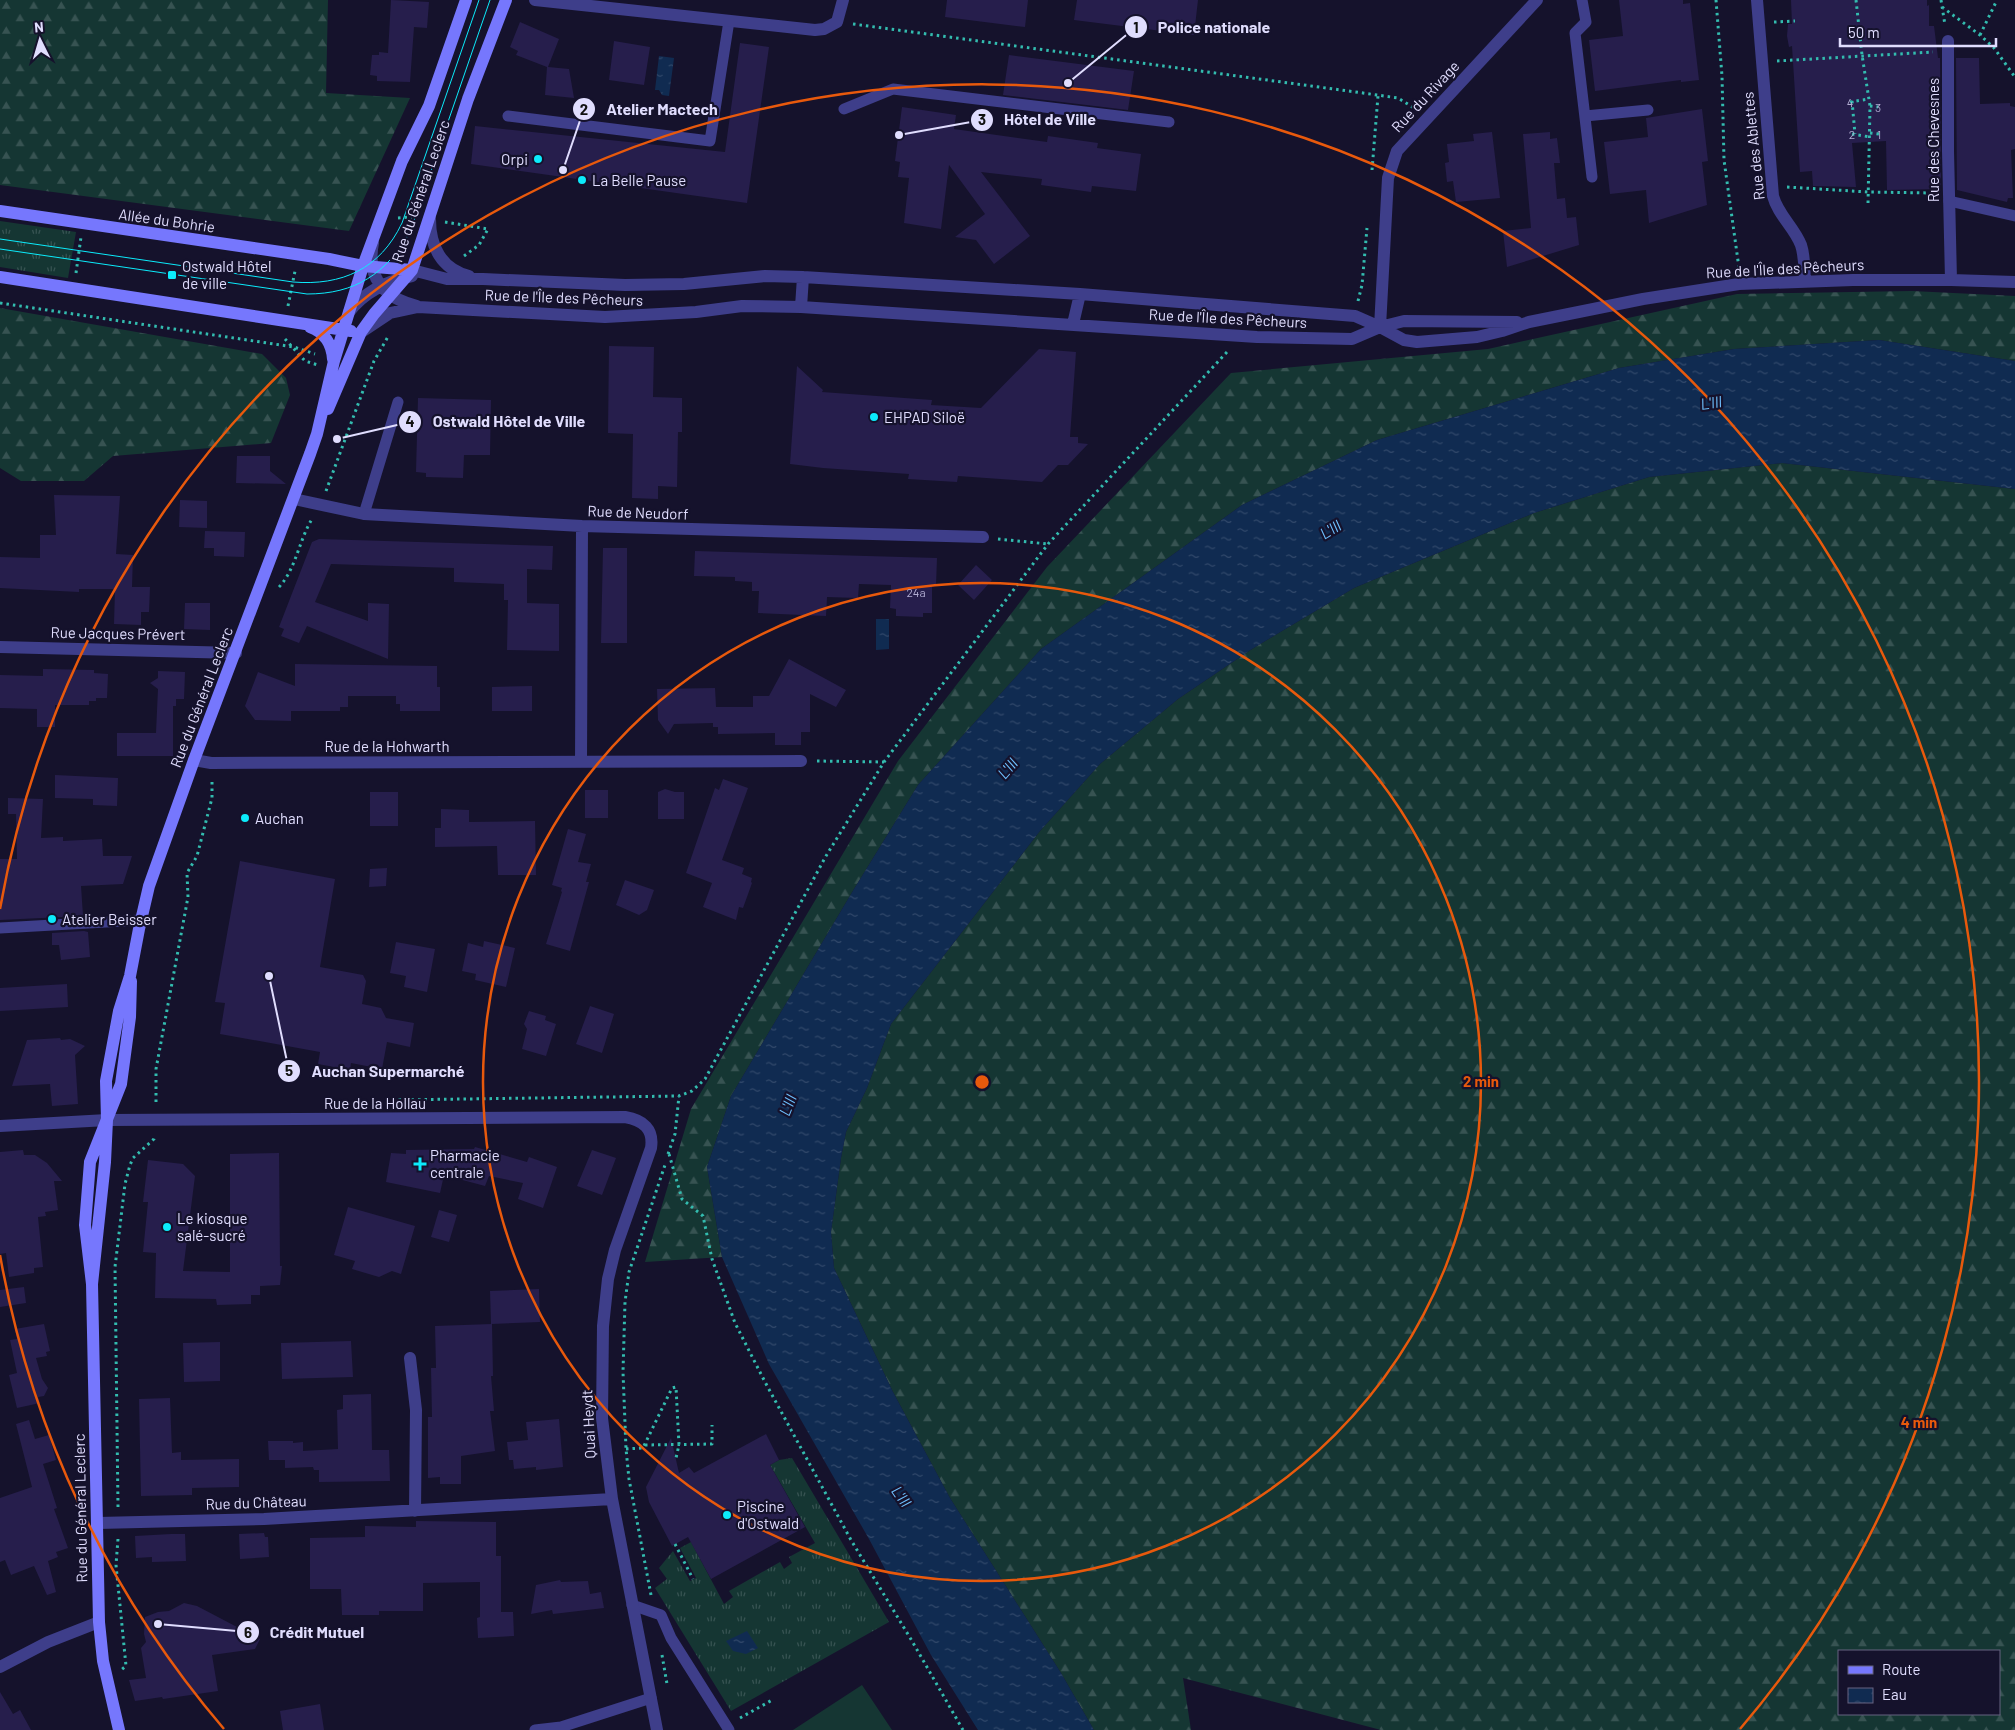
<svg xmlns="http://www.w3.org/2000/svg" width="2015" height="1730" font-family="Barlow,sans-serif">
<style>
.grass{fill:url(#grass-tufts)}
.forest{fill:url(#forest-firs);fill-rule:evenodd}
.pitch{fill:#153633}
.water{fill:url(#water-ripples)}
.building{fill:#261e4c}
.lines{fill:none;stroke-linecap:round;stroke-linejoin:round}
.path{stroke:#33bcaf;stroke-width:3;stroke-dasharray:2.5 4;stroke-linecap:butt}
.lane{stroke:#3e3e8a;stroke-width:11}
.street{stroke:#3e3e8a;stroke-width:12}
.secondary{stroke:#7677fd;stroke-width:12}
.tram{stroke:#0cebfb;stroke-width:1}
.ring{fill:none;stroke:#e8590c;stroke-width:2.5}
.poi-dot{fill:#0cebfb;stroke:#15122c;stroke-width:2}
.labels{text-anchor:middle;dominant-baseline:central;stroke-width:4.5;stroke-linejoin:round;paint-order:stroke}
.number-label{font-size:12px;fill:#b2add2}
.street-label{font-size:15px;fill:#e0ddfe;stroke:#15122c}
.poi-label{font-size:15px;fill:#e0ddfe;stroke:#15122c;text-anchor:start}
.water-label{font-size:16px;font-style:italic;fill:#6dbffd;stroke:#15122c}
.centre{fill:#e8590c;stroke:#15122c;stroke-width:2.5}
.ring-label{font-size:15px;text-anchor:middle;font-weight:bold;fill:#e8590c;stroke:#15122c;stroke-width:4.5;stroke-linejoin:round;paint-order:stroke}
.leader{fill:none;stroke:#e0ddfe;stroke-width:2}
.callout-dot{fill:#e0ddfe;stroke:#15122c;stroke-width:2}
.mark-label{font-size:15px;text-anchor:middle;font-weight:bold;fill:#111}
.callout-label{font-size:16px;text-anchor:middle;font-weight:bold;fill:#e0ddfe;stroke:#15122c;stroke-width:4.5;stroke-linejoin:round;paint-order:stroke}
</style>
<defs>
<pattern id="grass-tufts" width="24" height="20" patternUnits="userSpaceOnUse" patternTransform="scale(1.25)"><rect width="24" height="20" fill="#153633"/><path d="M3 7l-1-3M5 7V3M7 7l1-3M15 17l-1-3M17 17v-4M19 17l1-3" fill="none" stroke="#375352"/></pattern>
<pattern id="forest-firs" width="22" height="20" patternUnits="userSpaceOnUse" patternTransform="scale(1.25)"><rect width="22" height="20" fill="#153633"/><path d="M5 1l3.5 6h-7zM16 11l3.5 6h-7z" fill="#375352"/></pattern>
<pattern id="water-ripples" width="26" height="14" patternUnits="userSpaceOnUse" patternTransform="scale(1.25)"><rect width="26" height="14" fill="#102b51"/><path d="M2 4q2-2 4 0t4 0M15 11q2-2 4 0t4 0" fill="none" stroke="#32496b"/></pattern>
</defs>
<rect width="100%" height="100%" fill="#15122c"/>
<path class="grass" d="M0 221 76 232 68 278 0 267Z
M792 1458 889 1622 731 1711 655 1588 667 1579 659 1568 673 1551 690 1581 696 1578 680 1548 691 1542 724 1604 733 1597 729 1591 780 1562 784 1569 792 1563 789 1557 815 1543 770 1465 779 1460Z"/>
<path class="forest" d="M0 0H328L326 93 410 98 349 231 0 185Z
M1912 291 2015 296V361L1879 340 1734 349 1619 368 1377 440 1242 505 1041 649 918 785 854 889 731 1096 707 1167 722 1257 645 1262 691 1109 898 761 1047 567 1231 373 1488 349 1737 294Z
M0 308 262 354 286 378 290 395 271 443 113 456 84 481H21L0 468Z
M1782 463 2015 489V1730H1381L1183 1678 1191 1730H1094L1061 1673 950 1498 893 1392 834 1268 831 1232 841 1158 846 1132 867 1088 891 1024 1040 831 1100 764 1178 699 1252 649 1354 588 1534 513 1649 477ZM1839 1651H1999V1714H1839Z"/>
<path class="pitch" d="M862 1685 892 1730H793Z"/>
<path class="water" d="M659 56 674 58 669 96 662 95 659 90H655Z
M1879 340 2015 361V489L1782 463 1649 477 1534 513 1354 588 1252 649 1178 699 1100 764 1040 831 891 1024 867 1088 846 1132 841 1158 831 1232 834 1268 893 1392 950 1498 1061 1673 1094 1730H978L931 1655 869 1539 769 1364 722 1257 707 1167 731 1096 854 889 918 785 1041 649 1242 505 1377 440 1619 368 1734 349Z
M876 619H889V649L876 650Z
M747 1631 758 1648 746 1654 733 1651 726 1641Z"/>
<path class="building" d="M391 0 429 2 427 28 414 27 410 82 377 81V76L370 75 372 55H379V52L388 53Z
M947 0H1028L1025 27 945 17Z
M1077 0H1198L1194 35 1074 20Z
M1619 0H1683V4L1690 3 1699 80 1681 82V80L1595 91 1589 40 1623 36Z
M1791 0H1927V6L1929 5V26H1934L1938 58H1940L1941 189 1887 190 1886 141 1852 143 1856 187 1813 186 1812 171 1800 172 1792 46 1789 47 1787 36 1788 24H1792Z
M520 22 559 39 548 67 569 69 574 98 545 95 547 67 516 55 518 51 510 47Z
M614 41 650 47 644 85 609 80Z
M740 43 769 47 747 203 471 164 475 126 725 152Z
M1009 55 1134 71 1128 110 1003 95Z
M1956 58H1979L1980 104 2010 103V106L2015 107V149L2011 150 2013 198H2008L2007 202 1957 190Z
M902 107 956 115 954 129 1047 142 1048 136 1098 143 1097 148 1141 154 1136 191 1092 186 1091 192 1041 185 1042 179 981 172 1030 236 994 264 976 240 955 237 985 214 949 165 941 229 904 223 909 178 898 177 900 162 895 161Z
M1702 109 1708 161 1702 162 1707 205 1649 223 1646 190 1610 194 1604 142 1648 137 1646 118Z
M1492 132 1500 198 1456 202 1453 181 1447 182 1445 163 1449 162 1447 144 1474 141 1473 134Z
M1550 132V139L1557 138 1560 163H1554L1557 199 1565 198 1567 218 1576 217 1579 245 1507 267 1503 231 1531 228 1523 134Z
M609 346 654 347 653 397 682 398V432H678L677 487 658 486V499L632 498 633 434 608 433Z
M1039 349 1076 352 1070 437H1078V443L1088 444 1068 465H1058L1042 482 958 476 957 482 908 479 909 474 823 468 790 464 797 366 823 390 822 392 932 400 931 405 981 408Z
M418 398 491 400 490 455H464L463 478 426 477V473L416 472Z
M237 456H270V471L286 484 236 483Z
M54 495 120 496 116 554 133 555 132 587H150L149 612H141V625L114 624 115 589H79V592L0 588V557L40 558V535H56Z
M180 500 207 501V528L179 527Z
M205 531 245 532 244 557 214 556V548H204Z
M319 539 553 546 552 570 527 569V603L559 604V651L507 650 508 600H504V584L454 582V568L331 564 315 602 368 621V603L389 604 388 659 307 626 299 643 281 636 284 629 279 627 312 542Z
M603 548H627V643H601Z
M695 551 937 558 936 586H932V613H923V617L896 616V609L890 608 891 585 859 584 858 598 827 597 826 616 758 613 759 591H752V582L735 581V577L694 576Z
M976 565 992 580 974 600 958 585Z
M185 603H210V630L184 629Z
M789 659 846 690 836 707 810 694V732H801V745H775V733L718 734V727H713V723L674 724 668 734 658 720 657 689 715 688 716 707H753V696H769Z
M295 664 437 666V687H440V711H400V704H396V696H348V707H340V711H291V721L255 720 245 706 258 672 295 686Z
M43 669 94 670V673L108 674 107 698H96V701H89V705H55V727H37V709L0 708V675L43 676Z
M158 671 185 672 184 699H176V706H173V756H117V733H156L158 689 150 683 158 678Z
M532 686V711H492V687Z
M55 775 118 778 117 806 93 805V799L55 798Z
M723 779 748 788 722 860 744 868 742 874 752 878 751 882 752 883 743 908 739 907 736 920 703 907 712 883 686 873 715 788 719 790Z
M665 789 675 792H684V819H658V792Z
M585 790H608V818H585Z
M370 792H398V826H370Z
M8 798 43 799 41 838 63 837V841L102 839 103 856H132L123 884 81 886 83 916 0 920V859H17L16 814H8Z
M441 809 469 810V822L535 821 536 875H498L497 846 435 847V828H441Z
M568 829 586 834 578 862 591 864 586 882H589L570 951 546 944 562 892 561 891 562 888 552 885Z
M240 861 335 879 320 967 363 975 366 981 362 1004 381 1008 386 1018 414 1023 410 1047 387 1042 382 1069 351 1063 350 1070 318 1064 320 1052 220 1034 225 1003 215 1002Z
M387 868 386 886 369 887 370 869Z
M625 880 654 890 647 910 639 915 616 905Z
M84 931 88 932 90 957 61 960 59 945H52V933Z
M484 941 515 948 506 987 475 980 476 974 462 971 468 943 483 947Z
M396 942 435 949 427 992 404 987 406 976 390 973Z
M67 984 68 1007 0 1011V988Z
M590 1006 614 1014 602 1053 576 1044Z
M529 1011 546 1016 545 1020 556 1024 546 1056 522 1049 527 1029 524 1024Z
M60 1038 61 1040 70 1039 85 1046 75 1055 78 1104 52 1106 50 1084 12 1086 27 1040Z
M475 1147 527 1162 529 1157 557 1167 543 1208 518 1199 523 1183 489 1176 485 1186 444 1175 440 1193 386 1182 391 1153 406 1154V1150L474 1149Z
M23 1150 24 1155H35L47 1163 62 1181H54L58 1210 45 1212 46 1216 38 1217 43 1267 34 1268V1273L9 1277 6 1253 0 1254V1152Z
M592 1150 616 1158 602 1195 577 1186Z
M279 1153 280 1266H282L280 1285 260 1286V1295H251V1304L217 1305 216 1299 155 1298 156 1253 143 1252 148 1202H143L148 1160 183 1164 195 1176 183 1271 230 1272V1154Z
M348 1207 415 1226 401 1274 392 1271 379 1277 352 1269 355 1261 334 1255Z
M439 1210 457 1215 449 1242 431 1237Z
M24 1287 26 1303 0 1307V1290Z
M539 1289 540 1322 491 1324 490 1291Z
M44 1324 50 1351 46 1352 47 1356 36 1358 42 1379 48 1388 44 1396 38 1397 40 1403 17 1408 9 1375 17 1373 10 1340 17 1339 15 1329Z
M492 1324 493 1376H491L494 1411H490L495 1451 461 1456V1484H440V1477L428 1478V1417H432L431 1368H436L435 1326Z
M351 1341 353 1377 282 1379 281 1343Z
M220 1342V1381L184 1382 183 1343Z
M371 1394 372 1450H389L390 1481 319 1482V1470H314L313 1467 285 1468V1460H269L268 1441H293V1443L303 1442V1451L338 1449 337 1410 343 1409V1395Z
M170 1398 172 1453 181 1452V1460L239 1459V1487L192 1488V1495L141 1496 139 1399Z
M559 1419 563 1467 536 1470V1467L514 1469 513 1460H509L507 1442 528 1440 526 1422Z
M29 1420 35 1439 49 1435 56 1460 43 1464 57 1508 54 1509 68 1548 56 1552 58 1557 48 1561 56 1592 47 1595 34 1566 11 1575 5 1560 0 1562V1498L32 1487 16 1424Z
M766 1434 779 1460 770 1465 805 1527 711 1579 688 1537 672 1546 649 1502 646 1487 671 1438 679 1473 689 1467 694 1473Z
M416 1521 496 1522V1556H501V1612H513L514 1636 478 1638 477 1618 480 1617V1582L423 1583V1611H379V1615H342L341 1589H310V1538L365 1537V1526L416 1527Z
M264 1533 265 1537H268L269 1557 240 1559 239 1534Z
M171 1534H185L186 1561 152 1562V1557L136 1558 135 1536Z
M560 1580 561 1582 588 1581 590 1594 601 1592 604 1608 553 1614 552 1610 531 1614 536 1585Z
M184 1603 197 1606 260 1639 255 1649 212 1655 218 1691 163 1699 162 1697 135 1701 129 1680 146 1678 141 1648 146 1642 144 1634 145 1617 158 1612 169 1611Z
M0 1692 13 1714 20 1710 31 1730H0Z
M320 1704 324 1730H283L280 1711Z"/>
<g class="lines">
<path class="path" d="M1716 0 1722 76 1724 160 1739 268
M1856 0 1862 55 1870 106 1868 204
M1941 0 1945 25
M1942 7 1980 35 1994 48 2015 77
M1774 22 1795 21
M853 24 1363 93 1398 98 1414 108
M1980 35 1997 0
M1777 61 1933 52
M1852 101 1855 134
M1850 102 1869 99
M1870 106 1878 107
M1870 133 1879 134
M1852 134 1870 137
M1372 170 1378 96
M1787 187 1868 192 1933 193
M398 218 412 217
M445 222 488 229 479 245 464 256
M76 273 81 237
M1358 301 1362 285 1367 228
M0 303 294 347 315 354
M288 306 295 271
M285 339 305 361 318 365
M326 491 374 361 389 335
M998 539 1048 544
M279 587C296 569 299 540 312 519
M817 761 884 762
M392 1100 679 1096 692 1091 705 1079 826 856 884 762 1048 544 1227 352
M156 1102V1069L188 897 187 873 197 856 212 798V778
M668 1154 675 1134 679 1096
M669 1154 682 1199 703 1216 712 1259 735 1323 765 1382 851 1540 912 1641 963 1730
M645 1445 712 1444V1425
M626 1449 643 1448 672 1388 676 1387 679 1445 676 1458
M118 1507 115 1267 125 1184 130 1165 133 1158 154 1139 155 1135
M118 1539 116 1565 126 1666 121 1670
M675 1544 693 1579
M651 1595 629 1479 626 1449 623 1372 625 1302 629 1272 666 1162
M662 1655 667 1684
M740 1718 774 1699"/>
<path class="lane" d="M1582 0 1586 22 1575 33 1592 177
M844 109 893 89 1169 122
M508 116 710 141 729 21
M1585 116 1648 110
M1949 201 2015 216
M364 514 398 402
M0 928 141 920
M632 1605 661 1615 671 1638 729 1730
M535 1730 561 1727 651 1698"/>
<path class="street" d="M535 0 815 30 824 29 837 22 843 0
M1757 0 1773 196C1778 215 1794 227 1801 245 1805 257 1804 269 1805 281
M1948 41V151L1951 280
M430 219C430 246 441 269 469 276
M373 243C366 278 384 298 417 306
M412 270 447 279H483L625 285 684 284 765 276 803 277 1080 294 1355 316 1380 327 1404 340 1417 342 1477 337 1502 331 1529 322 1643 299 1739 284 1853 280H1951L2015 282
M801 307 803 277
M349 312C365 291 387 281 412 276
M1073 324 1080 294
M1380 327 1388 178 1397 151 1537 0
M363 331 390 313 418 307 605 317 696 312 742 306 801 307 1257 337 1352 339 1380 327 1404 321 1517 322
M294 499 364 514 582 526 983 537
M0 647 236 653
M194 760 211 763 801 761
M581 762 582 526
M0 1126 107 1120 625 1117C643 1120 654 1129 651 1148L615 1250 608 1279 603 1326 602 1418 612 1499 657 1730
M410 1358 416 1410 415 1511
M98 1523 264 1519 612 1499
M0 1667 48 1642 99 1622"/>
<path class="secondary" d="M0 211 329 259 363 266 412 270
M0 277 351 331
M310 327C324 332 332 344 333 359
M328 409 361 332 374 314 412 270 468 99 506 0
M92 1284 105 1162 107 1120 106 1081 119 1011 130 976 139 929 149 886 194 760 310 454 317 434 334 361 363 266 402 161 429 106 466 0
M119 1730 103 1661 99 1622 92 1284 85 1225 90 1162 121 1084 130 1017 131 981"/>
<path class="tram" d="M0 239 293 282C342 286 380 269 402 223L479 0
M0 249 307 294C355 294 386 274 410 232L490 0"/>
</g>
<g class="ring">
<circle cx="982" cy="1082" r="499"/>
<path d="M224 1729A997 997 0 0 1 0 1255M0 909A997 997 0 1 1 1740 1729"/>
</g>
<g class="poi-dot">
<circle cx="538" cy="159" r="5"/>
<circle cx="582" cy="180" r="5"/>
<rect x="167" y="270" width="10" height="10" rx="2.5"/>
<circle cx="874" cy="417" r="5"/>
<circle cx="245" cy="818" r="5"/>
<circle cx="52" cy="919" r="5"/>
<path d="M417.5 1156.5h5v5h5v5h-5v5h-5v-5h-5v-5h5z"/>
<circle cx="167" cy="1227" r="5"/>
<circle cx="727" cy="1515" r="5"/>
</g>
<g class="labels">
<g class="number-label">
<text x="1850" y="102">4</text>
<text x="1878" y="107">3</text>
<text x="1852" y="134">2</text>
<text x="1879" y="134">1</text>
<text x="916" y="592">24a</text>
</g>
<g class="street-label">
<text transform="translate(1425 96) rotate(-47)">Rue du Rivage</text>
<text transform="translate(1933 140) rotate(-90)">Rue des Chevesnes</text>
<text transform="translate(1753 146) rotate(-96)">Rue des Ablettes</text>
<text transform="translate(420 191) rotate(-71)">Rue du Général Leclerc</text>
<text transform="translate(167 220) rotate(8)">Allée du Bohrie</text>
<text transform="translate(1785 268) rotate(-3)">Rue de l'Île des Pêcheurs</text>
<text transform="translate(564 297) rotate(2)">Rue de l'Île des Pêcheurs</text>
<text transform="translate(1228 318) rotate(3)">Rue de l'Île des Pêcheurs</text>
<text transform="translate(638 512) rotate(2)">Rue de Neudorf</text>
<text transform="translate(118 633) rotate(1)">Rue Jacques Prévert</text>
<text transform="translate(201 697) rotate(-69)">Rue du Général Leclerc</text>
<text x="387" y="746">Rue de la Hohwarth</text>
<text x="375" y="1103">Rue de la Hollau</text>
<text transform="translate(588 1424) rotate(-93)">Quai Heydt</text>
<text transform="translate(256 1502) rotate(-2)">Rue du Château</text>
<text transform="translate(80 1508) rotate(-91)">Rue du Général Leclerc</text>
</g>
<g class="poi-label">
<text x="528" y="159" text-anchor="end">Orpi</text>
<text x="592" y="180">La Belle Pause</text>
<text x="182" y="266">Ostwald Hôtel<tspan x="182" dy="17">de ville</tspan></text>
<text x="884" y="417">EHPAD Siloë</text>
<text x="255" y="818">Auchan</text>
<text x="62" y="919">Atelier Beisser</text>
<text x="430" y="1155">Pharmacie<tspan x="430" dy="17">centrale</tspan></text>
<text x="177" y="1218">Le kiosque<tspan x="177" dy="17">salé-sucré</tspan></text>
<text x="737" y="1506">Piscine<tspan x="737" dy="17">d'Ostwald</tspan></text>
</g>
<g class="water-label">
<text transform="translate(1711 402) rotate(-8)">L'Ill</text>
<text transform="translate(1330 529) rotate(-31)">L'Ill</text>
<text transform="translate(1007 768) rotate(-49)">L'Ill</text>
<text transform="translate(787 1105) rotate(-68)">L'Ill</text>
<text transform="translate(902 1496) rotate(55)">L'Ill</text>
</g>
</g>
<circle cx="982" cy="1082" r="8" class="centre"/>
<g class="ring-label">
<text x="1481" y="1087">2 min</text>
<text x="1919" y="1428">4 min</text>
</g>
<path class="leader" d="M1068 83L1136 27M563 170L584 109M899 135L982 120M337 439L410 422M269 976L289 1071M158 1624L248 1632"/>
<g class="callout-dot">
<circle cx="1068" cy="83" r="5"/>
<circle cx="563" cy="170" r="5"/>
<circle cx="899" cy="135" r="5"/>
<circle cx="337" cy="439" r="5"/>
<circle cx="269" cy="976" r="5"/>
<circle cx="158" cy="1624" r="5"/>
<circle cx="1136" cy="27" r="12"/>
<circle cx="584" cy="109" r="12"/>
<circle cx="982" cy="120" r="12"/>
<circle cx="410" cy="422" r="12"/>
<circle cx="289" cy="1071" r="12"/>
<circle cx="248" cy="1632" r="12"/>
</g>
<g class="mark-label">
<text x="1136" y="33">1</text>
<text x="584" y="115">2</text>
<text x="982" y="125">3</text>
<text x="410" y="427">4</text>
<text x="289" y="1076">5</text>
<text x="248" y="1638">6</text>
</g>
<g class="callout-label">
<text x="1214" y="33">Police nationale</text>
<text x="662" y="115">Atelier Mactech</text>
<text x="1050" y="125">Hôtel de Ville</text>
<text x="509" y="427">Ostwald Hôtel de Ville</text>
<text x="388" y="1077">Auchan Supermarché</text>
<text x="317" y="1638">Crédit Mutuel</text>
</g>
<rect x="1838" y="1650" width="162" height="65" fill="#15122c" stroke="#666380"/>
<rect x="1848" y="1666" width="25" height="8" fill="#7677fd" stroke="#666380"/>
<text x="1882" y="1675" font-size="15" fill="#e0ddfe">Route</text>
<rect x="1848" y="1688" width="25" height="15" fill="url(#water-ripples)" stroke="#666380"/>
<text x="1882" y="1700" font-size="15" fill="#e0ddfe">Eau</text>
<g transform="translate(40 40) rotate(355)" stroke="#15122c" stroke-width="4" paint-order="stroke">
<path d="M0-4L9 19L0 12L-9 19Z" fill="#e0ddfe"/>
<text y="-8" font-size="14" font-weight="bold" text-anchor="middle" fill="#e0ddfe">N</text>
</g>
<path d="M1840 38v8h156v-8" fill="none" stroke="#e0ddfe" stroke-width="2.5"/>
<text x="1848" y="38" font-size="15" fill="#e0ddfe" stroke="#15122c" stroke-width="4" paint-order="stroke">50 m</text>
</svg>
